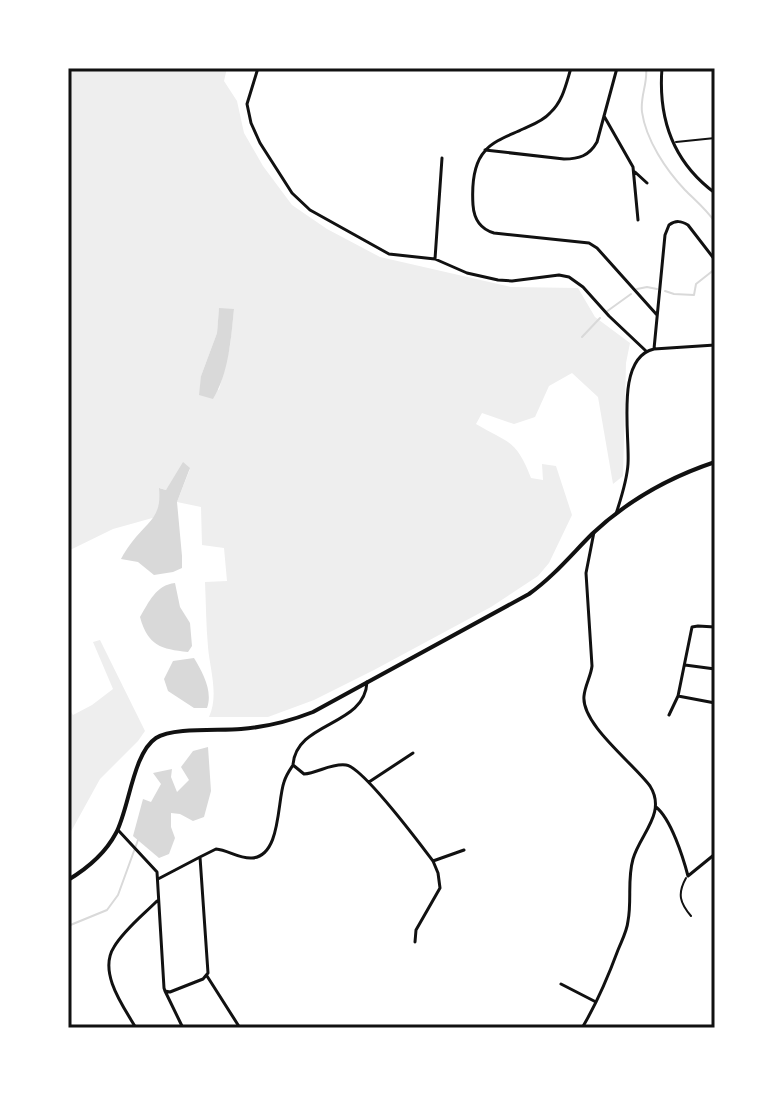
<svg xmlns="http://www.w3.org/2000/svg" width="783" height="1096" font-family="Signika,sans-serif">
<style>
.green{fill:#eee;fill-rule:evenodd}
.water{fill:#d9d9d9}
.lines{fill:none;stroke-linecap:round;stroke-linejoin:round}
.stream{stroke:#d9d9d9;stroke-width:2}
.path{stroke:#111;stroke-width:2}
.minor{stroke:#111;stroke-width:3}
.secondary{stroke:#111;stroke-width:4}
.neatline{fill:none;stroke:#111;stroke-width:3}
</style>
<rect width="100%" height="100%" fill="#fff"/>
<path class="green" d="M68 68H227L224 81 237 101 244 133 263 166 292 205 327 229 380 257 511 287 578 288 595 317 630 343 626 363 623 476 613 484 598 397 572 373 549 386 535 417 514 424 482 413 476 424C508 443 516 439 531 478L543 480 542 464 556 466 572 515 549 563 538 576 491 607 374 670 314 700 268 717H209C219 695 210 670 208 647 206 625 206 604 205 582L227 581 224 548 202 545 201 507 177 502 190 469 166 490 160 488V502L156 517 113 529 68 551ZM219 309H234L230 346 219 390 201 376 217 333Z
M100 640 145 731 138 741 100 779 68 837V707L73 715 92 705 113 689 93 642Z"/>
<path class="water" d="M219 308 234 309C231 338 229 373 213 399L199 395 201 376 217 333Z
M183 462 190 468 177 502 182 556V568L173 572 154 575 138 562 121 559C124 553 128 547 132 542 148 521 162 518 159 488L166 490Z
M175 583 180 607 190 623 192 646 188 652C161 649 148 646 140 617 149 602 156 585 175 583Z
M194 658C203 673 213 691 207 708H194L168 691 164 679 173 661Z
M208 747 211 791 204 817 193 821 180 814 171 813V827L175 838 169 854 159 858 133 836 143 799 151 802 161 784 153 773 172 769 171 777 177 792 189 780 181 767 193 751Z"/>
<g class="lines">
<path class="stream" d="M646 68C648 83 640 96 642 112 646 140 666 170 685 190 696 201 706 209 715 222
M637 289 647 287 657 289
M665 291 674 294 694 295 696 284 715 269
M606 312 631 294
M582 337 600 318
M68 926 107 910 118 895 138 840"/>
<path class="path" d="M676 142 715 138
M686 878C677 894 680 903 691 916"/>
<path class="minor" d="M258 68 247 104 251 123 260 143 292 193 310 210 389 254 435 259 467 273 498 280 512 281 559 275 569 277 583 287 609 316 646 351
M571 68C566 84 563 101 550 113 543 121 532 125 523 129 511 135 494 140 485 151 473 164 472 189 473 205 474 219 480 229 494 233L589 243 597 248 657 315
M662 68C658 119 673 162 715 193
M604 116 633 167 638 220
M485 150 564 159C579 159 589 156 597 142L617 68
M635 172 647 183
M435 259 442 158
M654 349 665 235 669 225C676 220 681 221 688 225L715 260
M616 514C621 498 627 481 628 464 630 434 615 358 654 349L715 345
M685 665 715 669
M367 682C365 727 296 721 293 765L304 774C318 773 331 763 346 765 363 767 420 844 433 861L438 873 440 888 416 930 415 942
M678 696 715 703
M669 715 678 696 692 627 698 626 715 627
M369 782 413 753
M656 807C671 819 683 857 688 876L715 854
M118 830 157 872 164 988 165 991 170 992 203 979 208 973 200 857 216 849C228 850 239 859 252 858 281 856 277 802 284 782 286 775 289 771 293 765
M433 861 464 850
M158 879 200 857
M207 976 240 1028
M561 984 596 1002
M165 991 182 1026 181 1028
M136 1028C123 1006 98 972 114 947 124 930 143 915 157 901
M582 1028C597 1003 608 977 618 950 622 940 627 931 628 921 632 900 627 880 633 859 640 834 667 813 650 786 633 763 581 724 584 696 585 685 591 676 592 666L586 573 594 532"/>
<path class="secondary" d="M68 880C88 868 105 854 116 833 129 809 133 753 156 738 173 727 220 731 241 729 267 727 290 721 313 712L529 594C553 577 571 555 592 534 627 501 670 477 715 462"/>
</g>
<rect width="783" height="1096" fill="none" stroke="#ffffff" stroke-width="140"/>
<rect x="70" y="70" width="643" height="956" class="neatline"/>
</svg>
